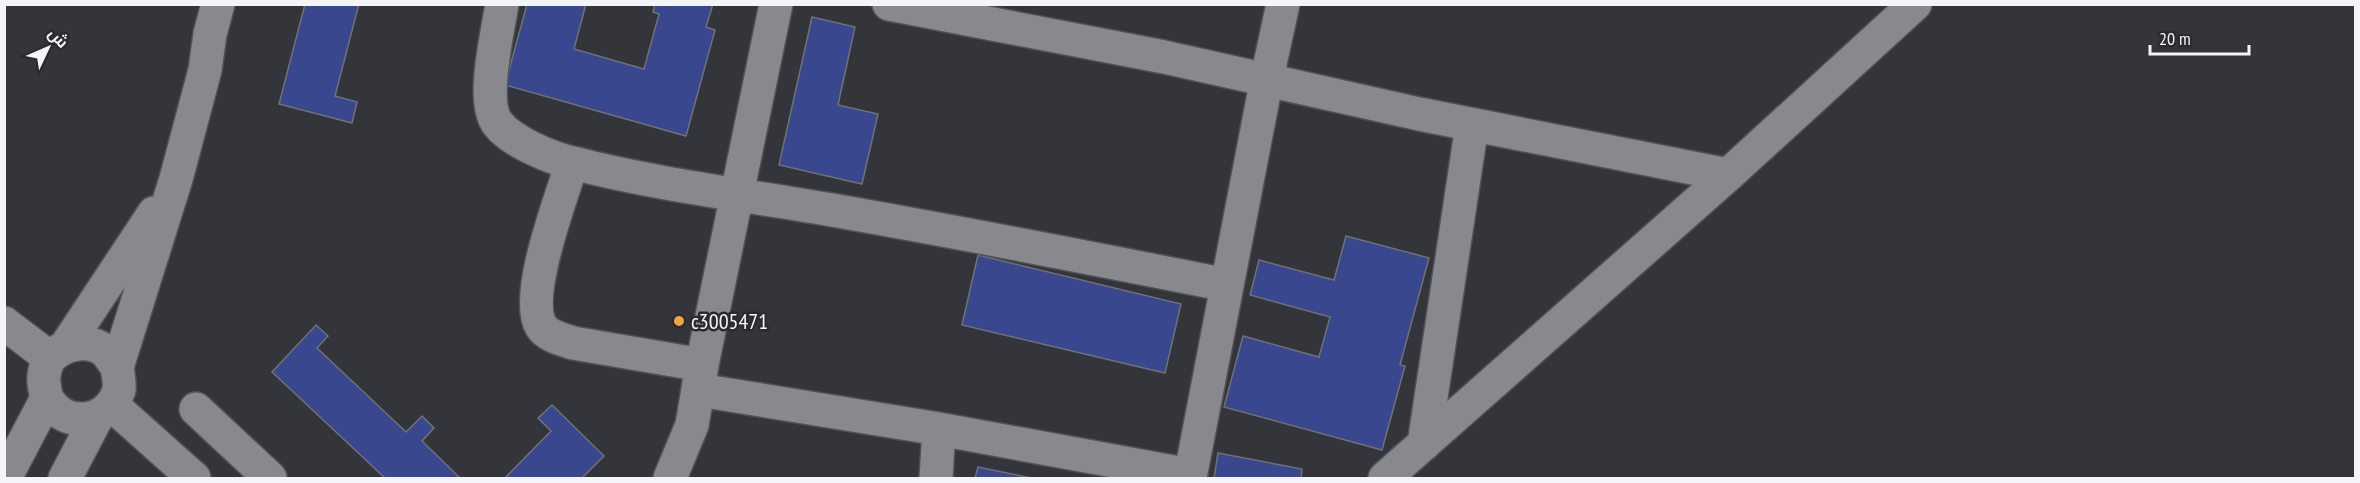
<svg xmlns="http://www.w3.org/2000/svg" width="2360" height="483" font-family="'PT Sans Narrow',Cairo,sans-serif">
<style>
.building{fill:#39478f;stroke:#6f7177;stroke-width:1.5}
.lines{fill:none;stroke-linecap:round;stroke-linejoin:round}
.minor-casing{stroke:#4f5155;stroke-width:36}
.minor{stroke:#87898f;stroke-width:33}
.poi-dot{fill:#f0a63e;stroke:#292b30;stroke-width:2}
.labels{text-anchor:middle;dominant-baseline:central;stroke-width:5;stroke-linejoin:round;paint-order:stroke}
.poi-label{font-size:22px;fill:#f3f5f8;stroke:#292b30;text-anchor:start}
</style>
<rect width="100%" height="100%" fill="#33353a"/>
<path class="building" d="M305 4H359L335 96 357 102 352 123 279 104Z
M527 4H586L574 49 644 69 659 14 653 12 655 4H713L706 27 715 30 686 136 505 85Z
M812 17 855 27 838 105 878 114 862 184 779 165Z
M1346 236 1429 258 1400 365 1405 366 1382 450 1224 407 1243 336 1319 357 1330 317 1250 295 1259 260 1334 280Z
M978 255 1181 304 1165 373 962 325Z
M316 325 328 336 317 348 406 432 422 416 434 428 422 441 459 477 457 478H385L272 372Z
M552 405 604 456 582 478H505L551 431 538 418Z
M1218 453 1302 469 1301 478H1214Z
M978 467 1031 478H975Z"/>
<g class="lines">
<g class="minor-casing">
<path id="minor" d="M502 4C498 32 480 102 498 124 512 142 551 158 573 163 658 185 746 195 832 210 964 233 1096 259 1227 285
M889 4 1164 57 1419 114 1728 175
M572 163C562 196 523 296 541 326 547 336 561 339 573 343L702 365
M4 323 50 358
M66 346 154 213
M117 367C113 362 110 356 106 352 91 338 65 343 51 357 46 362 43 375 44 383 45 388 45 395 48 400 67 430 109 423 119 390 120 383 118 374 117 367L176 179 205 70 210 34 218 4
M699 390 939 429 1190 475
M112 405 194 478
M196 409 270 478
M1424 444 1472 125
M5 478 47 398
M65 478 97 417
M670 478 692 425 702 365 776 4
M936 478 939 429
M1190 478 1267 78 1283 4
M1385 478 1728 175 1915 4"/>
</g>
<use href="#minor" class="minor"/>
</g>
<circle class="poi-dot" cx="679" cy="321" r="6"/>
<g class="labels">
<g class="poi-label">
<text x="691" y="321">c3005471</text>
</g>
</g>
<rect width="2360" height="483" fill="none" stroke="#f3f5f8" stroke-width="12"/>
<g transform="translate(48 48) rotate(46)" stroke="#292b30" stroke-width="4.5" paint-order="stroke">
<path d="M0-4.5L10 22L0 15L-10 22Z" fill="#f3f5f8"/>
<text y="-9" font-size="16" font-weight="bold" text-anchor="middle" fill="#f3f5f8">ش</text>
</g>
<path d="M2150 45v9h99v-9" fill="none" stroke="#f3f5f8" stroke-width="3"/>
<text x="2159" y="45" font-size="18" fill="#f3f5f8" stroke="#292b30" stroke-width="4.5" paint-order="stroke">20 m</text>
</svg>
